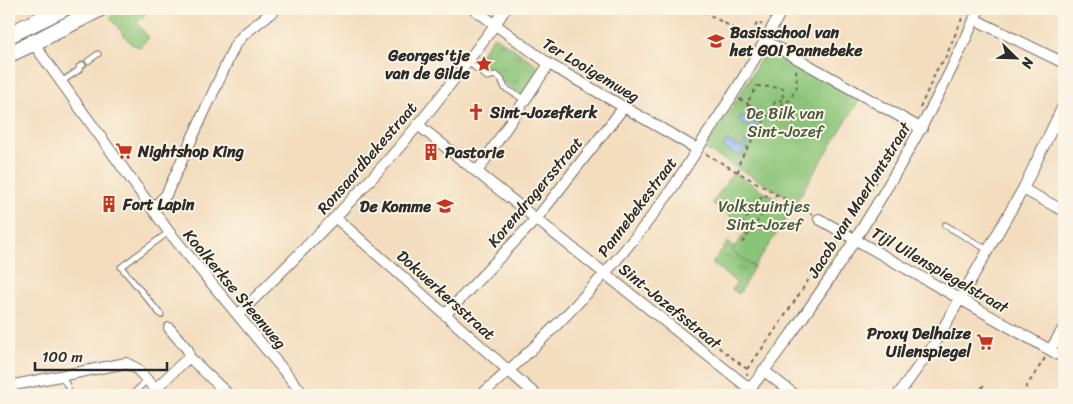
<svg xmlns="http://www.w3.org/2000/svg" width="1073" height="404" font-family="Sriracha,sans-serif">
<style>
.grass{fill:url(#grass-tufts);stroke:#5a7852}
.green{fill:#8ac478;stroke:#5a7852}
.water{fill:url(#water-waves);stroke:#58728f}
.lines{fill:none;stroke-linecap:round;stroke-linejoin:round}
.service-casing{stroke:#71695e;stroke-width:7}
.minor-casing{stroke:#71695e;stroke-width:12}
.primary-casing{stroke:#71695e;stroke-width:18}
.path{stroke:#71695e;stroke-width:2;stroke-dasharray:4 4;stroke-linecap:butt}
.service{stroke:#fff;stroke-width:5}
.minor{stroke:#fff;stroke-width:10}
.primary{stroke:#fff;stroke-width:16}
.labels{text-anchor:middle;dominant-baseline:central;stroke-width:4;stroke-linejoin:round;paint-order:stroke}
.poi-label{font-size:16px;font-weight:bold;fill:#2b2b2b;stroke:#fcf5e5;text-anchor:start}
.street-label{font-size:16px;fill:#2b2b2b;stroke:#fcf5e5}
.park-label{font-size:16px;fill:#485942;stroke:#fcf5e5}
</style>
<defs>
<pattern id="grass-tufts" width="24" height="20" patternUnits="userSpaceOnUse" patternTransform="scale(1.25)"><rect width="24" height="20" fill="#8ac478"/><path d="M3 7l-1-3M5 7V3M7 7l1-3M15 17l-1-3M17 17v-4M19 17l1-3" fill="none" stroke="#719f63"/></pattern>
<pattern id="water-waves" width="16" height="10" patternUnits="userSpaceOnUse" patternTransform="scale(1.25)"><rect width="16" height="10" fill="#86b8f3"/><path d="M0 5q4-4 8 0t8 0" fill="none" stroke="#6e96c5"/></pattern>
</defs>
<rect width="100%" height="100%" fill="#fcf5e5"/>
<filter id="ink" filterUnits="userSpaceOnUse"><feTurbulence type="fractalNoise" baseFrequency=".02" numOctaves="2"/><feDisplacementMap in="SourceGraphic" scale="10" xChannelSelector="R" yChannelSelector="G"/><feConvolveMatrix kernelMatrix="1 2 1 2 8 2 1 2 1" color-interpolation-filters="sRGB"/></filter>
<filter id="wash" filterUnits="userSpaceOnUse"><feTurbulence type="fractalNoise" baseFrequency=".0096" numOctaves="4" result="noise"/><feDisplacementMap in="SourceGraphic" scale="20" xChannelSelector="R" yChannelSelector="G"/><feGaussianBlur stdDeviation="1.12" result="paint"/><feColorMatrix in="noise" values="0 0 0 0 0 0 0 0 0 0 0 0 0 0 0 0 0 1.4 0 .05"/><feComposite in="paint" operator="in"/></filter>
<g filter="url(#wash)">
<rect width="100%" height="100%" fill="#f3ddbe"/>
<path class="grass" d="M494 36 542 68 524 96 474 63Z
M728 242 735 248 733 251 754 267 739 294 732 289 737 283 712 263Z"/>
<path class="green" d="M120 9H151L137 23 149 38 140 47 131 44 110 17Z
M768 47 859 100 796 202 705 149 738 98Z
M733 173 793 209 754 267 732 251 748 229 712 203Z"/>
<path class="water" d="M741 116 758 125 752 138 749 136 753 129 738 121Z
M727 140 742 148 747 140 750 141 740 156 723 148Z"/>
</g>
<g filter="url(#ink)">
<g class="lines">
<g class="service-casing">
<path id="service" d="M88 61 98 54
M468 62 487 77 496 75 501 79 505 88 525 100
M61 82 79 70V67L83 65
M945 225 988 250
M161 315 121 267 169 232
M59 377C66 381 70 388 68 395
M132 395 147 380"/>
</g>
<g class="minor-casing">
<path id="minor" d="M474 9 549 64 697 149
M974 19 1064 63
M31 40 169 232 304 395
M766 41 922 129
M418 125 477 172 549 64
M477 172 750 389
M1023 189 1064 211
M152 209 166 195 235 45 244 34 276 9
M336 218 536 395
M819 219 1064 358
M238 315C300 253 363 192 418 125 445 92 470 58 495 25L505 9
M445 315 537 218 624 107
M169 328 188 350 189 357 229 395
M1051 349 1064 327
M763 370 795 395
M9 386 126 363 136 368 161 395
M155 389 189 357
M481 395C550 336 613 270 667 196 680 177 692 158 704 139 732 97 759 54 782 9
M745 395C776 357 804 316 832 275 889 189 938 104 979 9
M898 395 933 346 1023 189 1064 104"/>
</g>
<g class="primary-casing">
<path id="primary" d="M9 35 62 9
M9 54 33 43 99 9"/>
</g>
<path class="path" d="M689 9 696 12 701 10 749 37 758 22 762 25
M111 13 117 9
M757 86 783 88 782 116H767L747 103Z
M739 99 747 103 748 107 766 117 776 100 789 101 797 87 796 69
M920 108 939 65 944 61 966 9
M706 154 813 215
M738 172 740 160 766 117
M849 225 873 187 905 130
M752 229 743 223 764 194 772 200
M742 243 777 194
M667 312 671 311 747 369V375
M747 369C769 340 789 310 809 279L816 275 838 242
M977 395 985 383
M1021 395 1045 358"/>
<use href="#service" class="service"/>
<use href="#minor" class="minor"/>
<use href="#primary" class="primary"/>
</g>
</g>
<defs>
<g id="school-bare" transform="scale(1.35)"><path d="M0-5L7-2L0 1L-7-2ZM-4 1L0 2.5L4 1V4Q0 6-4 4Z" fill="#c8321e" stroke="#fcf5e5" stroke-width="2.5" paint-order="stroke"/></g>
<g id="sight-bare" transform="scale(1.35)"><path d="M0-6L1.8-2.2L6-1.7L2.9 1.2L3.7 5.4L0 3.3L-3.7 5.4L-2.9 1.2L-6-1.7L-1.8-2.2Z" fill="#c8321e" stroke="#fcf5e5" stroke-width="2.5" paint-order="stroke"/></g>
<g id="church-bare" transform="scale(1.35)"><path d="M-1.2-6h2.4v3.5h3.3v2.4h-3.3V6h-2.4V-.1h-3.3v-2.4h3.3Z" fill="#c8321e" stroke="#fcf5e5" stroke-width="2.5" paint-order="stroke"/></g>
<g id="supermarket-bare" transform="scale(1.35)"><path d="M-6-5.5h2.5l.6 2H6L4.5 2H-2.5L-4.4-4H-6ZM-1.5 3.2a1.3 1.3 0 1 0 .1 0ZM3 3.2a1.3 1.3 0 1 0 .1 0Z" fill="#c8321e" stroke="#fcf5e5" stroke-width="2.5" paint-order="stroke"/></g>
<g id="building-bare" transform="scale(1.35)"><path d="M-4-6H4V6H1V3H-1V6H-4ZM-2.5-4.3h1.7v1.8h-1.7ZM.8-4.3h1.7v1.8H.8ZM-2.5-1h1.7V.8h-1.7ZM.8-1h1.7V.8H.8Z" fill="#c8321e" stroke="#fcf5e5" stroke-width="2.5" paint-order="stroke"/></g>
</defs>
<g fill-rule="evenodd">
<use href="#school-bare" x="716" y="41"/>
<use href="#sight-bare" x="484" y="64"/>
<use href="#church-bare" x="476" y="112"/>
<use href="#supermarket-bare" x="124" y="151"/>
<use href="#building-bare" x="431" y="152"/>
<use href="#building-bare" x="109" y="204"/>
<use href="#school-bare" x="445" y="206"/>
<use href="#supermarket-bare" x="985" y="342"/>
</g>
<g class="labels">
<g class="poi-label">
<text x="730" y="32">Basisschool van<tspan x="730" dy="18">het GO! Pannebeke</tspan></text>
<text x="470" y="55" text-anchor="end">Georges'tje<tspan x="470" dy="18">van de Gilde</tspan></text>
<text x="490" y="112">Sint-Jozefkerk</text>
<text x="138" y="151">Nightshop King</text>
<text x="445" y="152">Pastorie</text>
<text x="123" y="204">Fort Lapin</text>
<text x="431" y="206" text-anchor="end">De Komme</text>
<text x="971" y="333" text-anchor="end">Proxy Delhaize<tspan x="971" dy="18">Uilenspiegel</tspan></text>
</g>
<g class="street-label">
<text transform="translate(591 70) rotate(31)">Ter Looigemweg</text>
<text transform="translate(367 158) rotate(-49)">Ronsaardbekestraat</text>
<text transform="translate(535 192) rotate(-50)">Korendragersstraat</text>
<text transform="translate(859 200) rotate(-58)">Jacob van Maerlantstraat</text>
<text transform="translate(637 207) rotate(-53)">Pannebekestraat</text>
<text transform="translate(940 270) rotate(30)">Tijl Uilenspiegelstraat</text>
<text transform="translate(235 289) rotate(50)">Koolkerkse Steenweg</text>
<text transform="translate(446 295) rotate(42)">Dokwerkersstraat</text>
<text transform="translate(670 306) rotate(39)">Sint-Jozefsstraat</text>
</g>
<g class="park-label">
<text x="785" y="113">De Bilk van<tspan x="785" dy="18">Sint-Jozef</tspan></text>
<text x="764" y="206">Volkstuintjes<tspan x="764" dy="18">Sint-Jozef</tspan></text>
</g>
</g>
<rect width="1073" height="404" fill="none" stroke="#fcf5e5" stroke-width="30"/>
<g transform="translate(1016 58) rotate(113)" stroke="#fcf5e5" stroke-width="4" paint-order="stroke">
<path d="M0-4L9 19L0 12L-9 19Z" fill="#2b2b2b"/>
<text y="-8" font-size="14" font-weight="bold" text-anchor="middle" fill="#2b2b2b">N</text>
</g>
<path d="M35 362v8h132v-8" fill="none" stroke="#2b2b2b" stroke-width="2.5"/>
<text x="42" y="362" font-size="15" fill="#2b2b2b" stroke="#fcf5e5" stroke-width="4" paint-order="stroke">100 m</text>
</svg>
